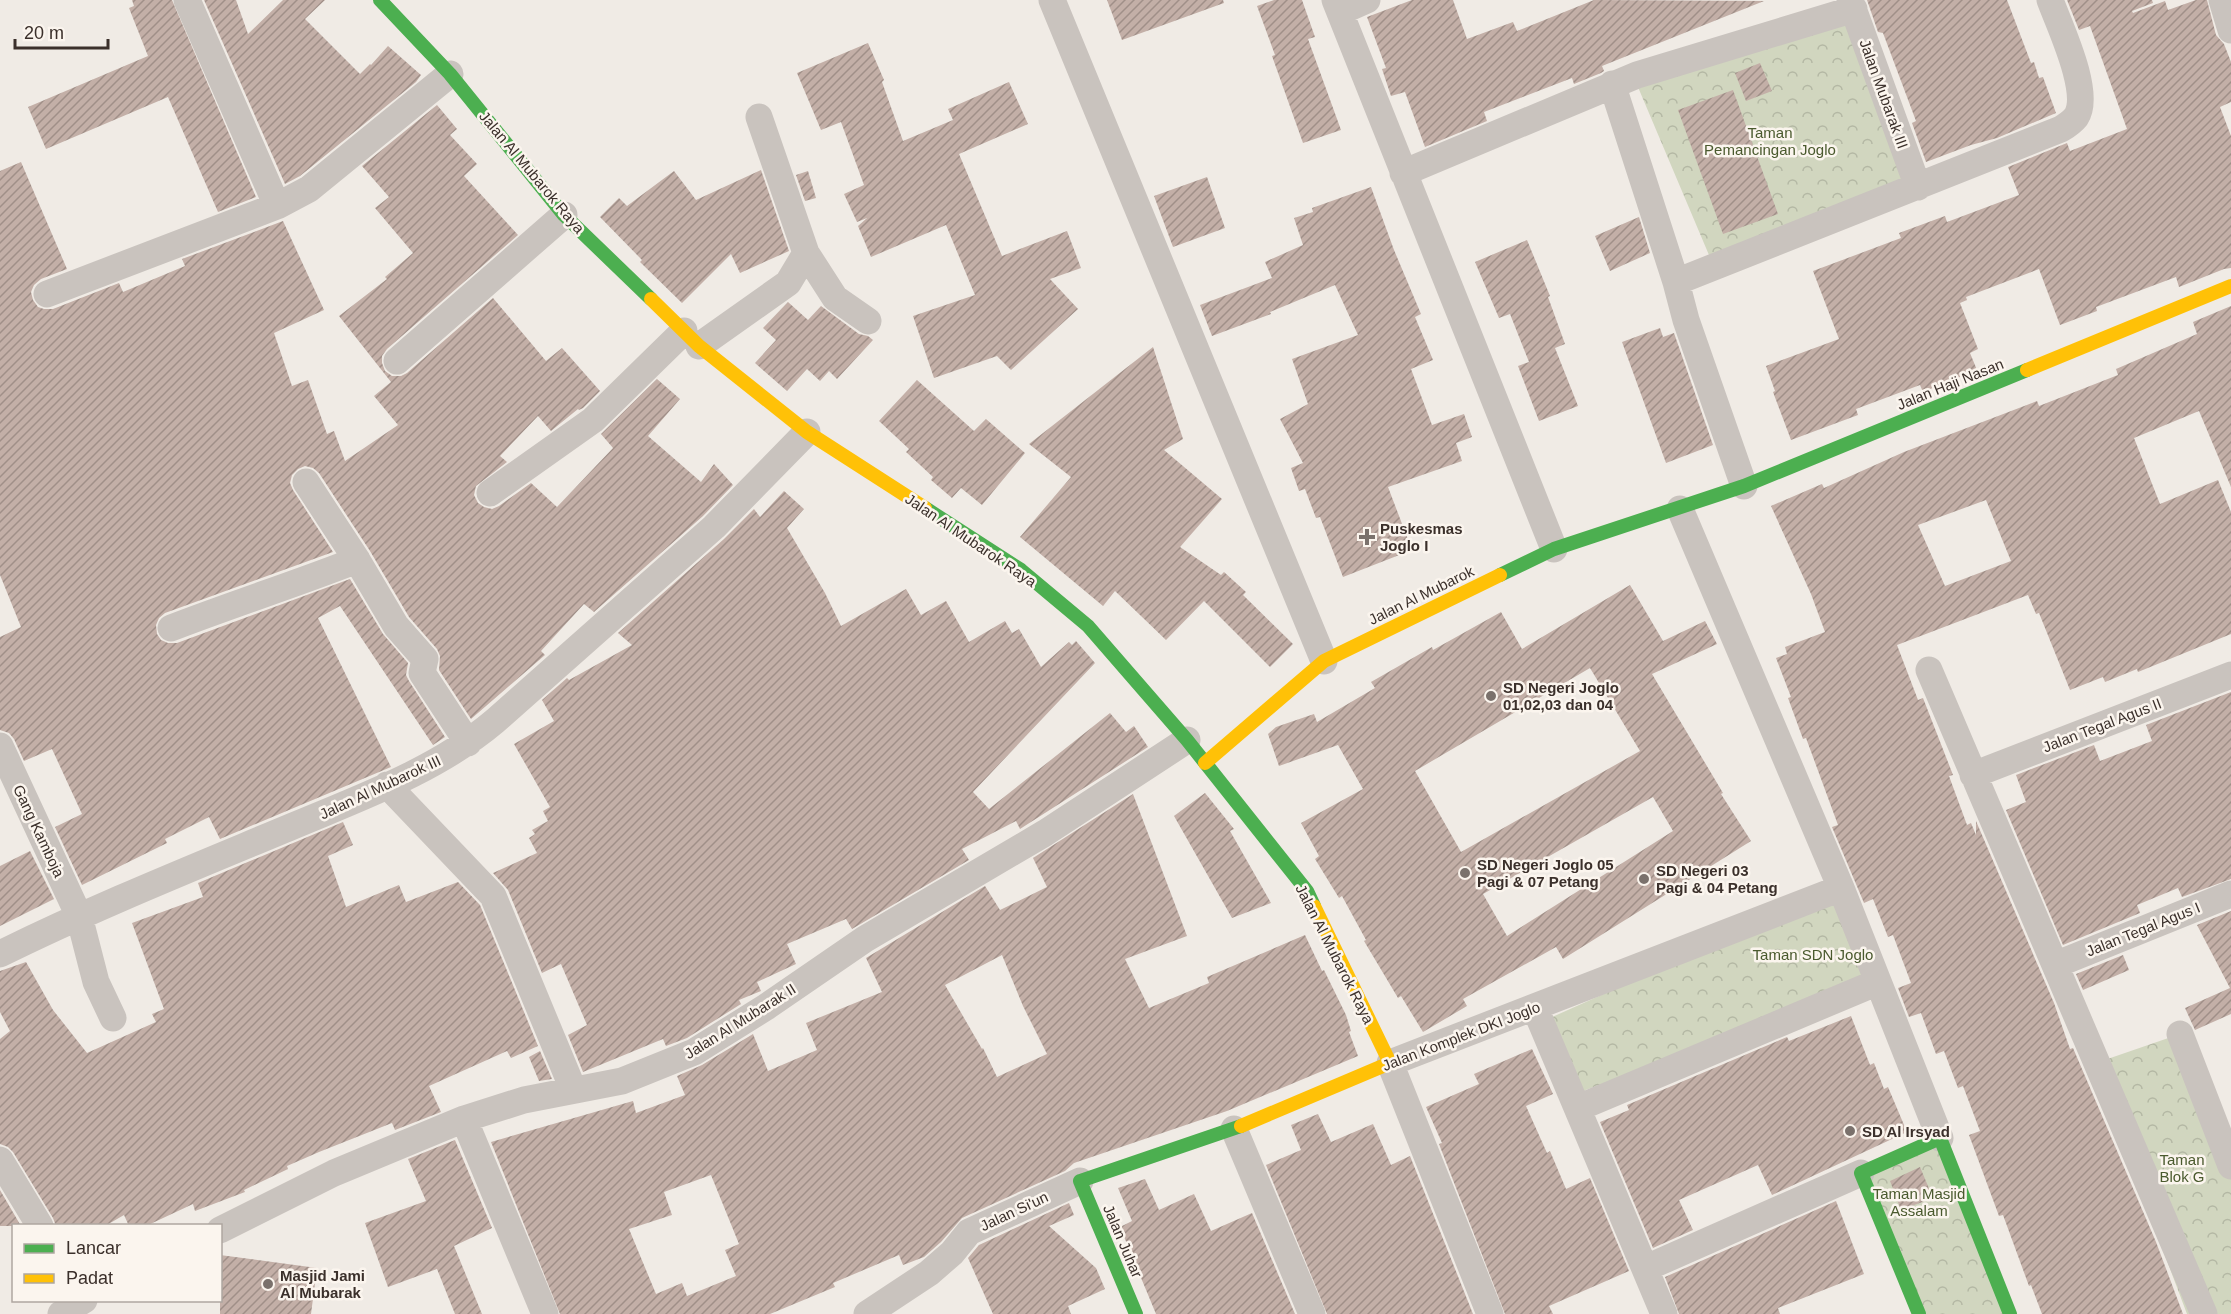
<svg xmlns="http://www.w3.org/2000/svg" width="2231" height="1314" font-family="Helvetica,sans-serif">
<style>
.park{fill:url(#park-crowns)}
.building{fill:url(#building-hatch);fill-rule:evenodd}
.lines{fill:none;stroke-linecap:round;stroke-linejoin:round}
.street{stroke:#c9c3be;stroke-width:27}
.fast{stroke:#4caf50;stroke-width:14}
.slow{stroke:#ffc107;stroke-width:14}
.poi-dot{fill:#7a716c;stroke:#fbf5ee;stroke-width:2}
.labels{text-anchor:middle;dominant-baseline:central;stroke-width:5;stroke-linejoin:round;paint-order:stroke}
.street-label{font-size:15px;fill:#3b302b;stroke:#fbf5ee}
.park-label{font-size:15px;fill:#4a5a2e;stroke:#fbf5ee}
.poi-label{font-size:15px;font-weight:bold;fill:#3b302b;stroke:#fbf5ee;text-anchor:start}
</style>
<defs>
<pattern id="park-crowns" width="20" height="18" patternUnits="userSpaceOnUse" patternTransform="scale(1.5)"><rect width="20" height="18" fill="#d1d6bf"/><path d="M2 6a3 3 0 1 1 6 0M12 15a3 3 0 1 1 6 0" fill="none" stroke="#b4b8a4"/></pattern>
<pattern id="building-hatch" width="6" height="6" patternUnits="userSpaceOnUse" patternTransform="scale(1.5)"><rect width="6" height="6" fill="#c3afa7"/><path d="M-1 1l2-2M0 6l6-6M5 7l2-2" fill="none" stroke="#a08f88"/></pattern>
</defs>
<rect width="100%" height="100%" fill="#f0ebe5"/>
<path class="park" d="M1847 7 1913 187 1717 274 1635 80Z
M1841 888 1878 982 1572 1095 1541 1022Z
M2180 1034 2231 1165V1314H2187L2093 1064Z
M1940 1138 2009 1314H1919L1861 1173Z"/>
<path class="building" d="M132 0H172L256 197 218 212 168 97 46 149 28 107 148 56 129 8 134 6Z
M204 0H236L248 34 283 0H325L305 19 360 74 370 64 371 65 388 46 421 75 416 82 300 176 285 184Z
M1107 0H1223L1224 3 1122 40Z
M1274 0H1302L1315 37 1308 39 1341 130 1303 143 1272 56 1275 55 1257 6Z
M1412 0H1453L1467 39 1513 22 1517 31 1594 0 1764 1 1602 66 1604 71 1601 73 1574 84 1572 78 1484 112 1487 121 1425 147 1405 92 1391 96 1382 69 1386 68 1367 17Z
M1867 0H2007L2031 63 2034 62 2039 78 2043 77 2056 113 1997 138 1971 145 1926 162 1912 123 1916 121 1883 33 1878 32Z
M2067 0H2152L2153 3 2132 11 2133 13 2165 1 2168 10 2196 0H2207L2216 35 2224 44 2231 62V102L2220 107 2231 136V268L2224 269 2179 287 2176 277 2096 307 2097 311 2060 325 2039 269 1966 297 1967 300 1960 303 1978 349 1970 353 1977 370 1923 392 1920 385 1856 409 1858 415 1791 440 1773 392 1775 391 1766 366 1839 339 1813 271 1901 238 1899 233 1945 216 1947 222 2019 195 2008 167 2067 143 2070 151 2127 129 2090 26 2079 30Z
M868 43 884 80 882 82 903 141 953 120 948 109 1009 82 1028 124 959 154 1002 256 1067 231 1081 268 1050 279 1078 309 1011 370 997 356 934 378 913 316 975 295 946 225 871 257 858 226 867 218 857 222 844 194 864 185 841 122 821 130 797 73Z
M1760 63 1772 91 1746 101 1735 73Z
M1733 90 1778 214 1723 234 1678 110Z
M437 105 457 129 450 135 477 164 464 176 518 235 387 349 382 356V363L385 371 392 376H401L407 373 493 298 546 361 562 348 600 391 583 408 579 410 578 409 551 431 538 416 500 456 507 462 476 486 474 495 478 503 484 507 492 509 499 506 531 483 557 507 613 448 601 434 657 379 680 399 648 436 701 482 714 464 733 485 703 516 594 612 584 604 541 651 545 655 471 719 439 670 440 656 437 649 409 617 370 551 319 473 313 468 305 466 298 469 292 475 290 483 293 490 333 552 165 613 159 618 156 625 157 634 161 640 168 643H177L350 579 383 634 408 663 406 675 409 681 445 737 433 745 340 606 318 618 391 767 220 839 209 817 165 839 167 843 82 885 55 827 82 814 52 749 24 761 14 739 9 733 0 730V637L21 627 0 575V171L21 162 67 269 41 279 34 285 31 292 33 300 38 307 44 309H53L119 283 123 292 185 266 182 259 283 221 324 310 274 333 292 386 308 380 327 434 334 431 345 461 398 425 374 396 391 382 339 316 387 279 385 277 413 253 375 208 389 197 362 166Z
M761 170 789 251 740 273 731 254 682 303 640 262 642 260 600 217 619 198 627 206 674 171 696 200Z
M808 171 816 198 805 201 796 175Z
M1207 177 1225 228 1173 247 1154 196Z
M1371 187 1394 250 1421 314 1415 317 1433 360 1411 369 1432 425 1464 414 1472 437 1456 443 1462 461 1388 487 1412 550 1343 577 1320 517 1316 518 1305 489 1299 491 1291 468 1303 463 1280 419 1308 404 1292 359 1358 335 1335 285 1270 312 1271 314 1212 336 1200 305 1272 278 1265 262 1303 245 1294 218 1313 212 1312 208Z
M1639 217 1650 253 1610 271 1595 236Z
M1527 240 1550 296 1548 297 1565 344 1555 348 1578 406 1539 421 1518 366 1529 362 1510 314 1499 318 1475 262Z
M788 302 808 320 821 306 859 334 868 336 873 340 837 379 829 371 820 381 807 369 787 391 755 363 776 340 763 328Z
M2231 306V487L2199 411 2134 438 2160 504 2218 480 2231 512V634L2138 672 2137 669 2105 682 2103 677 2070 690 2039 613 2036 614 2028 595 1897 645 1918 700 1923 698 1953 775 1949 776 1967 825 1971 823 1976 835V821L2054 1003 2070 1049 2073 1048 2156 1242 2183 1314H2042L2031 1285 2029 1286 2003 1215 1999 1216 1969 1135 1980 1131 1963 1086 1958 1088 1944 1051 1936 1054 1921 1013 1909 1017 1898 988 1911 983 1893 935 1888 937 1873 899 1864 903 1832 827 1838 825 1806 738 1803 739 1788 698 1791 697 1776 658 1787 654 1785 647 1825 632 1811 594 1771 506 1822 484 1824 488 1904 452 2037 401 2039 406 2118 375 2116 369 2197 334 2193 322ZM1986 500 2011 561 1945 586 1918 525Z
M1660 328 1663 337 1674 333 1713 445 1666 463 1622 342Z
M1153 347 1183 439 1164 450 1222 499 1180 547 1221 575 1224 572 1246 592 1243 595 1293 644 1270 667 1204 601 1166 640 1115 591 1103 606 1020 537 1071 477 1029 444Z
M917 380 974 431 986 419 1025 453 982 505 961 488 952 498 931 480 933 477 906 452 909 449 879 421Z
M784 491 804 509 787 528 825 593 841 626 906 589 921 615 946 601 969 642 1005 621 1012 633 1019 629 1041 667 1069 642 1072 645 1076 641 1095 663 973 792 989 809 1110 713 1126 732 1134 726 1148 747 1020 829 1016 821 962 849 969 860 852 929 846 919 787 944 796 964 757 982 761 991 739 1000 741 1004 687 1038 666 1046 663 1039 583 1072 568 1035 587 1025 561 964 542 973 508 890 493 873 537 853 529 838 535 834 532 830 548 821 543 811 550 807 514 744 554 721 542 700 567 678 569 680 632 645 618 633 724 539 754 509 760 517Z
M1630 585 1663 641 1705 621 1717 644 1652 674 1723 793 1721 794 1751 841 1563 959 1556 947 1463 999 1467 1006 1423 1032 1401 996 1398 998 1364 941 1366 940 1342 896 1339 898 1315 859 1319 856 1301 823 1363 789 1338 745 1279 766 1268 734 1276 727 1314 714 1317 722 1375 688 1371 682 1432 647 1433 650 1501 612 1522 649ZM1590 668 1640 751 1461 852 1415 771ZM1653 797 1673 831 1507 936 1483 894Z
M2231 692V879L2182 897 2178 888 2137 905 2140 913 2063 945 2006 810 2026 802 2016 775 2094 745 2100 761 2152 741 2146 725Z
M1205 793 1234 829 1230 831 1271 903 1232 918 1174 816Z
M1133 794 1187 936 1125 959 1149 1008 1209 983 1207 977 1305 935 1322 971 1324 970 1346 1015 1351 1031 1349 1032 1358 1056 1227 1111 1074 1163 1065 1171 962 1218 941 1242 924 1257 903 1265 899 1255 833 1283 835 1287 770 1314H560L491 1142 633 1101 636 1113 685 1095 677 1076 702 1065 753 1034 768 1071 817 1050 806 1023 882 992 866 958 985 886 1000 910 1047 887 1033 858ZM1002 955 1023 1006 1047 1054 997 1077 983 1048 982 1049 945 985ZM711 1175 739 1244 725 1250 736 1276 687 1296 682 1283 656 1294 629 1229 672 1215 664 1192Z
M343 822 353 845 328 856 346 907 399 885 406 902 458 882 480 905 538 1046 511 1058 507 1051 429 1086 441 1112 395 1130 392 1123 319 1152 287 1166 288 1169 244 1190 245 1192 195 1211 193 1204 146 1226H129L124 1215 105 1226H56L53 1218 13 1152 8 1147 0 1144V1039L10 1031 0 1012V971L26 962 53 1010 87 1053 156 1022 152 1014 164 1009 132 923 203 897 198 883Z
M30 851 54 899 0 926V866Z
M2231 911V1014L2195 1030 2185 1008 2230 988 2197 925Z
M2123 955 2129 970 2083 990 2076 974Z
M1851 1016 1870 1065 1874 1063 1884 1089 1888 1087 1907 1132 1772 1195 1758 1165 1679 1200 1693 1230 1653 1248 1600 1122 1629 1110 1627 1105 1787 1037 1789 1041Z
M1532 1049 1553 1094 1526 1106 1547 1153 1550 1151 1566 1189 1590 1178 1629 1271 1549 1306 1553 1314H1505L1439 1144 1442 1143 1426 1107 1479 1084 1474 1074Z
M540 1051 552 1079 539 1081 529 1057Z
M1318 1114 1331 1142 1373 1124 1391 1165 1410 1156 1473 1314H1327L1266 1165 1301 1150 1291 1125Z
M455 1140 492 1228 454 1246 482 1314H455L437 1269 388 1287 365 1223 426 1201 408 1159Z
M1920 1167 1933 1198 1901 1210 1890 1181Z
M1145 1179 1159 1210 1194 1194 1211 1231 1252 1213 1295 1314H1156L1120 1227 1132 1221 1118 1188Z
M0 1190 21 1226H0Z
M1836 1201 1864 1274 1778 1308 1780 1314H1679L1665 1277Z
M1069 1203 1074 1215 1049 1226 1096 1268 1105 1289 1068 1306 1071 1314H993L968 1258 979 1245Z
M220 1255 317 1268 311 1314H220Z"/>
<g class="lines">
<path class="street" d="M187 0 277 206
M1052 0 1324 661
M1335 0 1554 549
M1850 0 1918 187
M2222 0 2231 30
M1340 12 1367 0
M1612 84 1676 282 1686 320 1744 486
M759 117 806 253 835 298 868 321
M1403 173 1637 75 1854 9
M1676 282 2061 129C2066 126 2072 122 2076 117 2092 93 2059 25 2050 0
M47 294 277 206 309 189 450 74
M699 346 788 283 806 253
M397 361 564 215
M306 482 357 560 396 626 425 659 422 673 468 743
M490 493 593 420 684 331
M1680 509 1841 888 1940 1138
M171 628C233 604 296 584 357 560
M1929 670 2204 1314
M0 746 79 916 96 982 113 1018
M1973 775 2231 675
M387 785 493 896 573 1089
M0 954C95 907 195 867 293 826 362 797 437 770 495 721L714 527 807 432
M2055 965 2231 894
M1535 1008 1664 1314
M2180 1034 2231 1166
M1578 1108 1878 982
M464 1119 545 1314
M1234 1129 1312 1314
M0 1160 40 1226
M220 1230 334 1173 464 1119 524 1100 622 1081 694 1052 766 1007 865 939 1045 833 1187 740
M1646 1268 1861 1173
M61 1314 84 1300
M867 1314 929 1273 952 1253 969 1232 1080 1181
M1490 1314 1390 1063 1841 888"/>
<path class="fast" d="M380 0 450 74 564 215 651 299
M925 508 1021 570 1088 626 1187 740 1307 891 1314 906
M1500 575 1554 549 1744 486 2027 370
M1136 1314 1080 1181 1241 1126
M1919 1314 1861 1173 1940 1138 2010 1314"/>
<path class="slow" d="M651 299 699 346 807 432 925 508
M2027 370 2231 286
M1205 763 1324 661 1500 575
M1241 1126 1390 1063 1314 906"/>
</g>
<g class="poi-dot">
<path d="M1364 528h6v6h6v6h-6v6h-6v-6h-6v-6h6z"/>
<circle cx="1491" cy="696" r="6"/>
<circle cx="1465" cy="873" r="6"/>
<circle cx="1644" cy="879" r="6"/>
<circle cx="1850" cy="1131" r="6"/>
<circle cx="268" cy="1284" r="6"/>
</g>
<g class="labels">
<g class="street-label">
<text transform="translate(1884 94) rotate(70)">Jalan Mubarak III</text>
<text transform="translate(532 172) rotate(50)">Jalan Al Mubarok Raya</text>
<text transform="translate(1950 384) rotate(-22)">Jalan Haji Nasan</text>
<text transform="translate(971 540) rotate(34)">Jalan Al Mubarok Raya</text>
<text transform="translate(1421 595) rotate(-26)">Jalan Al Mubarok</text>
<text transform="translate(2102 725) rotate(-21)">Jalan Tegal Agus II</text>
<text transform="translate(380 787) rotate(-25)">Jalan Al Mubarok III</text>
<text transform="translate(39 831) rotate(65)">Gang Kamboja</text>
<text transform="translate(2143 929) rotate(-22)">Jalan Tegal Agus I</text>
<text transform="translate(1335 954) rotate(63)">Jalan Al Mubarok Raya</text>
<text transform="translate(740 1021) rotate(-32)">Jalan Al Mubarak II</text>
<text transform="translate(1461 1036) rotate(-21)">Jalan Komplek DKI Joglo</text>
<text transform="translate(1014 1211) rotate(-25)">Jalan Si'un</text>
<text transform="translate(1123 1241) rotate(67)">Jalan Juhar</text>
</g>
<g class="park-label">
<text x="1770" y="132">Taman<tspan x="1770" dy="17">Pemancingan Joglo</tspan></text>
<text x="1813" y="954">Taman SDN Joglo</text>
<text x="2182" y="1159">Taman<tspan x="2182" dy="17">Blok G</tspan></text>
<text x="1919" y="1193">Taman Masjid<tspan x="1919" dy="17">Assalam</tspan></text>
</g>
<g class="poi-label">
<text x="1380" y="528">Puskesmas<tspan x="1380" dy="17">Joglo I</tspan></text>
<text x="1503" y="687">SD Negeri Joglo<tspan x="1503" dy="17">01,02,03 dan 04</tspan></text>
<text x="1477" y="864">SD Negeri Joglo 05<tspan x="1477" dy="17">Pagi &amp; 07 Petang</tspan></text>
<text x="1656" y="870">SD Negeri 03<tspan x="1656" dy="17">Pagi &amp; 04 Petang</tspan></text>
<text x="1862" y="1131">SD Al Irsyad</text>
<text x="280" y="1275">Masjid Jami<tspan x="280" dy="17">Al Mubarak</tspan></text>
</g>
</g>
<rect x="12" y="1224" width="210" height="78" fill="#fbf5ee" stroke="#aea6a0" stroke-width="1.5"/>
<rect x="24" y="1244" width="30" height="9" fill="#4caf50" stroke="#aea6a0" stroke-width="1.5"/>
<text x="66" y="1254" font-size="18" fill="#3b302b">Lancar</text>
<rect x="24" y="1274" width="30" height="9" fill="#ffc107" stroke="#aea6a0" stroke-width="1.5"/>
<text x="66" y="1284" font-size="18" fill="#3b302b">Padat</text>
<path d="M15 39v9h93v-9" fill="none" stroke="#3b302b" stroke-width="3"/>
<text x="24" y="39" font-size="18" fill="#3b302b" stroke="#fbf5ee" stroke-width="4.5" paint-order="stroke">20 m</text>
</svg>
